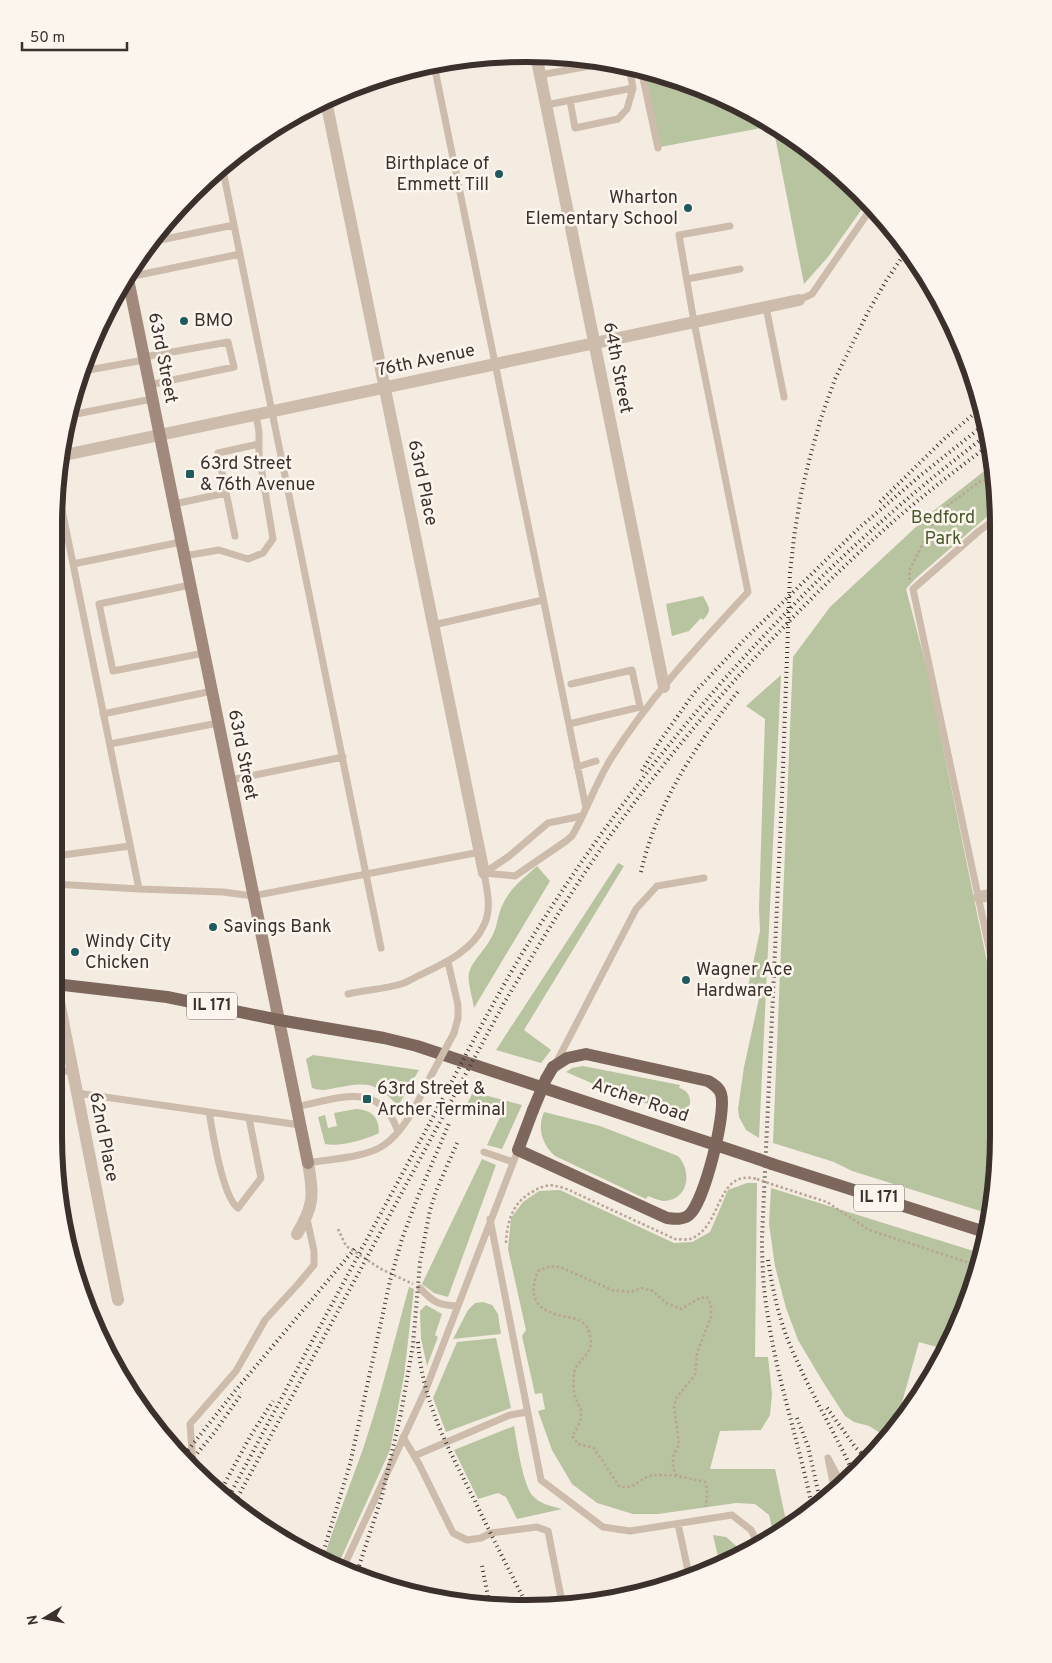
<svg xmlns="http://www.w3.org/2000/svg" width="1052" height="1663" font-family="Overpass,sans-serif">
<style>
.green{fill:#b8c4a0}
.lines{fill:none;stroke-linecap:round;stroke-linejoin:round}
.path{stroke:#b9a596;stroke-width:2.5;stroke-dasharray:2.5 2.5;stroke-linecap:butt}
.lane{stroke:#cdbbac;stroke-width:7}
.street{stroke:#cdbbac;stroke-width:12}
.secondary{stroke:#a18a7d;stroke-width:12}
.primary{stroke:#7d675c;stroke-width:12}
.rail{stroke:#3b302b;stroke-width:4;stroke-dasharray:1 4;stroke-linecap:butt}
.path-bridge{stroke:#b9a596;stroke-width:2.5;stroke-dasharray:2.5 2.5;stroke-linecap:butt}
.lane-bridge{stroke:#cdbbac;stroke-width:7}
.primary-bridge{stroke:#7d675c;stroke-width:12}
.poi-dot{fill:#1f5a5e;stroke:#fbf5ee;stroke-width:2}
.labels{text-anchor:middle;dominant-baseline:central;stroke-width:5;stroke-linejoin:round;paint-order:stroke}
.shield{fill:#fbf5ee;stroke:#756b66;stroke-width:1}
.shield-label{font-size:16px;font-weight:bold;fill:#3b302b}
.poi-label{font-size:18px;fill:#3b302b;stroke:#fbf5ee;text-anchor:start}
.street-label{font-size:18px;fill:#3b302b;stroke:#fbf5ee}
.park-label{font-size:18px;fill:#4a5a2e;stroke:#fbf5ee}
.rim{fill:none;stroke:#3b302b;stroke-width:6}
</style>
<rect width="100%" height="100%" fill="#f4ebe1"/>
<path class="green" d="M644 69 735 103 772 126 660 147Z
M773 126 814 152 867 202 828 257 804 284Z
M992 465 997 495V508L915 579 906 589 927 669 995 1001 994 1198 990 1214 852 1171 834 1162 773 1143 793 657 830 607 932 512Z
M703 596C709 608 713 609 703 620L701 618 689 631 672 636 666 604Z
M781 675 759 1138 746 1130 739 1117 738 1109 744 1067 760 994 747 991 760 931 759 908 765 719 746 706Z
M618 863 624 866 524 1030 551 1050 541 1063 496 1050Z
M537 866 550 881 474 1008C473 999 467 981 469 973 472 961 484 951 490 940 496 931 497 921 500 911 508 889 521 881 537 866Z
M313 1055 419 1070 398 1106C375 1081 367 1082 335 1088 327 1090 320 1091 312 1088L306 1059Z
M583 1066 680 1085 679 1088C687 1090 691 1096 690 1104L685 1111 678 1113 619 1095 566 1072 572 1068Z
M473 1092 522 1105 502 1149 487 1145 501 1115 467 1104Z
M356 1109C372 1110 379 1117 379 1133 365 1140 340 1147 325 1144L318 1117 325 1115 328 1128 337 1126 334 1113Z
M544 1112 600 1126 678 1156C693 1172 688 1201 663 1201 658 1200 653 1198 648 1196L646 1199 555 1156C542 1145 537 1128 544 1112Z
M482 1159 496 1165 448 1297 434 1293 422 1284Z
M747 1183H757L755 1357H768L772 1394 770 1415 761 1430 720 1431 710 1469H775L788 1530 774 1536 769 1515 755 1504 736 1503 658 1514H633L597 1503 572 1484 552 1450 538 1411 545 1409 542 1393 535 1394 522 1336 526 1330 508 1249 511 1218 523 1202 539 1191 560 1190 674 1243 692 1242 710 1232 728 1190Z
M771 1188 980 1253 962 1317 944 1349 919 1342 894 1431 887 1437 869 1426 854 1422 845 1416 823 1382 798 1340 786 1308 775 1266 769 1224Z
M409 1287 414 1289 404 1376 390 1450 338 1565 324 1557C336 1521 350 1485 363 1449 381 1396 394 1341 409 1287Z
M483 1302 492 1305 498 1314 501 1334 453 1339 468 1310 475 1303Z
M426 1305 442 1314 435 1335 438 1337 427 1366 421 1338 420 1311Z
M496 1338 511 1408 446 1432 433 1398 457 1342Z
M514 1426C517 1442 523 1488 534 1497 542 1505 552 1506 562 1509L517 1519 506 1497 498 1493 478 1499 454 1450Z
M713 1535 726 1537 742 1551 719 1561Z"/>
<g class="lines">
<path class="path" d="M910 580 909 571 939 512 979 482 995 479
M771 1184 827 1202 869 1230 976 1265
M338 1229 346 1246 381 1269 413 1284
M506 1243C507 1221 513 1201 534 1191 540 1187 549 1184 556 1186 561 1187 567 1189 571 1191L675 1239C680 1239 686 1240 690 1239 723 1228 715 1168 757 1179
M677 1476 673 1468V1457L679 1444 674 1406 677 1397 695 1375 697 1353 711 1317V1305L707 1297 700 1298 681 1309 666 1303 653 1291 642 1288 630 1292 612 1290 560 1267 550 1266 538 1271C529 1294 533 1308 558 1315 568 1318 579 1317 586 1326 588 1328 589 1333 590 1336 595 1353 579 1358 575 1370 573 1378 573 1389 575 1397 577 1402 580 1406 581 1411 582 1420 577 1429 572 1436L578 1444 594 1448 619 1486C636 1491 638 1477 654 1475 669 1474 690 1478 705 1482 709 1491 706 1497 706 1507"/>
<path class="lane" d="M434 65 586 808
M641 69 658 148
M540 75 606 63
M570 100 575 128 618 119 627 109 633 88
M546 105 633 88 629 67
M222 166 381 948
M150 242 234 225
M129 277 240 254
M687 279 740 269
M799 300 812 294 872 207
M766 307 784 397
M144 357 228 342 234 367 149 385
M83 371 144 360
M71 415 152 399
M256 415 259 432V458
M58 490 139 889
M174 504 226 493
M235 536 218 453 259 444
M184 556 219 550 248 559 263 553 273 539 261 466
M73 564 181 542
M190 585 99 604 113 671 204 653
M433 625 543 600
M103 714 212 691
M569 724 640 707 632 670 571 684
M110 744 218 723
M577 767 596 761
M230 780 343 757
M55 856 130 846
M484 873 515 876 566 841 572 836C587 810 596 782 612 757 650 697 700 644 748 592L694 322 679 235 730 226
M484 873 508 857 548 823 582 816
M55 884 139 889 223 892 253 896 480 852
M448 962 458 1005V1018L454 1033
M995 976 913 589 979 531 997 518
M348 994C366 990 384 989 401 984 408 982 415 977 422 974 445 963 473 950 484 925 492 909 487 890 484 873
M556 1063 636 909 657 886 704 878
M54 1073 72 1070
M77 1093 300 1125
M296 1107C336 1099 381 1079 398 1132
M209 1112C213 1133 222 1196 238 1208L261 1178 249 1118
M484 1152 513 1162
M308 1163C329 1159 366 1158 384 1145 407 1129 419 1098 432 1074
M490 1219 541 1480 603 1527 630 1531 732 1515 751 1530 758 1543
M420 1288C433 1302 438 1305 457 1306
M403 1437 419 1464 453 1533 467 1540 481 1538 491 1533 537 1527 548 1531 562 1602
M414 1456 510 1415 527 1412
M193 1463 190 1424 236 1371 265 1320 299 1283 314 1265V1251L307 1219
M834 1487 828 1458 840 1481
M678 1524 689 1575
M343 1568 426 1389 518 1150"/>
<path class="street" d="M536 55 664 687
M326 101 484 873
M60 456 799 300
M979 897 996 894
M55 981 118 1300
M297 1234C314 1206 314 1195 308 1163"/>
<path class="secondary" d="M128 279 308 1163"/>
<path class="primary" d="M55 984 167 997 279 1020 384 1038 417 1046 758 1159
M533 1110 518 1150 667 1218C675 1219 683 1220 689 1215 704 1203 727 1112 721 1094 719 1087 713 1084 708 1081L586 1054 567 1058 553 1067
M772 1164 985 1232"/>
<path class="rail" d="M880 502 942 441 983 406
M642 771 658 744 694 693 745 639 860 527 921 475 985 424
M641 872C656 804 697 744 739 690
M768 1260C772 1286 777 1310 786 1335 804 1382 831 1425 852 1470
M418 1342C422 1401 448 1448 474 1499 491 1535 509 1570 527 1605
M827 1408 856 1448 865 1457
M797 1418 808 1446 820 1500
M185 1454 235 1391 357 1246
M191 1461 214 1433 242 1393
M220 1492 251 1435 273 1401
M227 1500C295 1373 363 1246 432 1119 466 1055 499 989 538 928 657 740 809 569 987 435
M233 1506 504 1003C537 948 570 893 607 840 686 730 777 627 877 536 913 503 951 474 989 445
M812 1507C799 1442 776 1377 767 1310 763 1286 762 1262 762 1238L782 795 790 573 794 537 801 494 810 457 821 418 835 379 868 312 886 281 907 250
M322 1556 350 1464 390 1281 402 1239 417 1199 450 1121
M482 1566 490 1607
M356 1575 382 1496 401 1413 413 1345 420 1262 430 1210 437 1189 457 1143"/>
<path class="path-bridge" d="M757 1179 771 1184"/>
<path class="lane-bridge" d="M432 1074 454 1033"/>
<path class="primary-bridge" d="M533 1110 546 1079 553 1067
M758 1159 772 1164"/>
</g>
<g class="poi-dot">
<circle cx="499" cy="174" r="5"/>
<circle cx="688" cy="208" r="5"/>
<circle cx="184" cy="321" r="5"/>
<rect x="185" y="469" width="10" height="10" rx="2.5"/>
<circle cx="213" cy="927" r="5"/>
<circle cx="75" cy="952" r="5"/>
<circle cx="686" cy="980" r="5"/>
<rect x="362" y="1094" width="10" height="10" rx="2.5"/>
</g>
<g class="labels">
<g class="shield">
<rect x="187" y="992.5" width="50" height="27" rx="4"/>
<rect x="854" y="1184.5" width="50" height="27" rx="4"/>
</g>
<g class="shield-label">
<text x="212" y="1006">IL 171</text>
<text x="879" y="1198">IL 171</text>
</g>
<g class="poi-label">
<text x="489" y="164" text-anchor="end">Birthplace of<tspan x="489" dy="21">Emmett Till</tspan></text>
<text x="678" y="198" text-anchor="end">Wharton<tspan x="678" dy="21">Elementary School</tspan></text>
<text x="194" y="321">BMO</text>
<text x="200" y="464">63rd Street<tspan x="200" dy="21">&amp; 76th Avenue</tspan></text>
<text x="223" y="927">Savings Bank</text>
<text x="85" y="942">Windy City<tspan x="85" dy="21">Chicken</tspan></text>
<text x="696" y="970">Wagner Ace<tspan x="696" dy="21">Hardware</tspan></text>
<text x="377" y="1089">63rd Street &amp;<tspan x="377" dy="21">Archer Terminal</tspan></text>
</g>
<g class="street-label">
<text transform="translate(162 358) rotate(79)">63rd Street</text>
<text transform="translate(426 361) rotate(-12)">76th Avenue</text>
<text transform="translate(617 368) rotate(79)">64th Street</text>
<text transform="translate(422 483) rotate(78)">63rd Place</text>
<text transform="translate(242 755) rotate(79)">63rd Street</text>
<text transform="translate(640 1101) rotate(19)">Archer Road</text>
<text transform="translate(103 1137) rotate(79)">62nd Place</text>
</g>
<g class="park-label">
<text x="943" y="518">Bedford<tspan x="943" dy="21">Park</tspan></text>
</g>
</g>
<path d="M0 0H1052V1663H0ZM526 62H526A464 464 0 0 1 990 526V1136A464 464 0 0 1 526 1600H526A464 464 0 0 1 62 1136V526A464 464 0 0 1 526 62Z" fill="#fbf5ee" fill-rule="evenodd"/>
<path class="rim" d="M526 62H526A464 464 0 0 1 990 526V1136A464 464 0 0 1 526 1600H526A464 464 0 0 1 62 1136V526A464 464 0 0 1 526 62Z"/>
<g transform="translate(45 1618) rotate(260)" stroke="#fbf5ee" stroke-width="4" paint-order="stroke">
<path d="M0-4L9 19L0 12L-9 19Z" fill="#3b302b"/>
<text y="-8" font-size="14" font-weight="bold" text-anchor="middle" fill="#3b302b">N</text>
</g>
<path d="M22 42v8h105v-8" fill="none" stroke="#3b302b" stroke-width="2.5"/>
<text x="30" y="42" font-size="15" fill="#3b302b" stroke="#fbf5ee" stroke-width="4" paint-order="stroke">50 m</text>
</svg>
